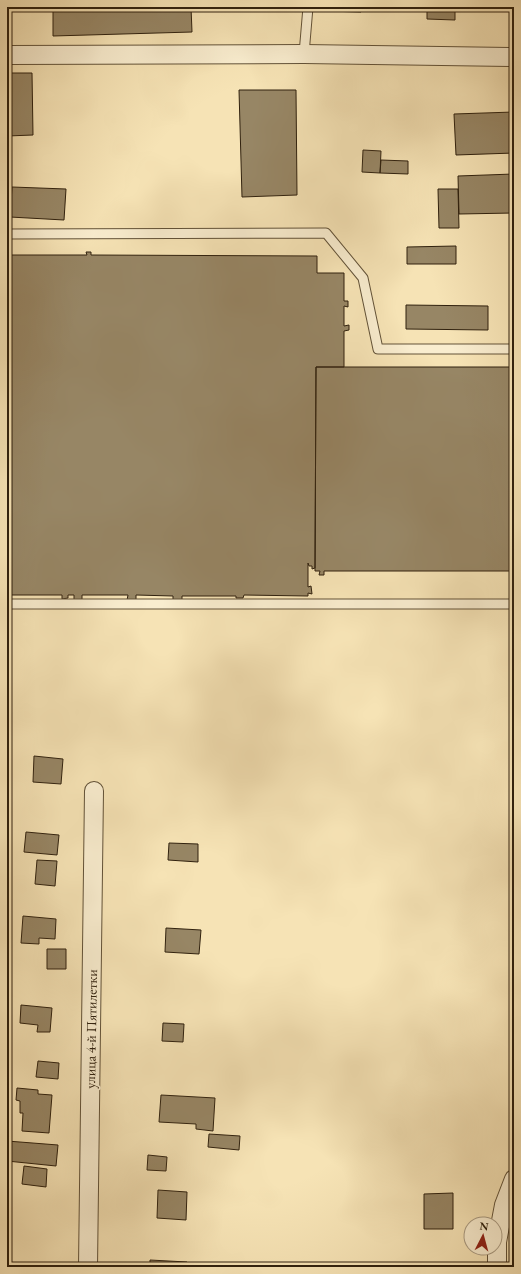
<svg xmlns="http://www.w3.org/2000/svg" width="521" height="1274" font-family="'EB Garamond',serif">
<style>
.building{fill:#978665;stroke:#30210e}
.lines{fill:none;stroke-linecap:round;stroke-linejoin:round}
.service-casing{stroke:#625238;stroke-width:11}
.minor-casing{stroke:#625238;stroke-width:20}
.service{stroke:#f9edcf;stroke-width:9}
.minor{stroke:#f9edcf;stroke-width:18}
.labels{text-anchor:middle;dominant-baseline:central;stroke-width:3.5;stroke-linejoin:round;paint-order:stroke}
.street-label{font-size:14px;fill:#30210e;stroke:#f9edcf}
</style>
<rect width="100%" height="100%" fill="#f6e3b5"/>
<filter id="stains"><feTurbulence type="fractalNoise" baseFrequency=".005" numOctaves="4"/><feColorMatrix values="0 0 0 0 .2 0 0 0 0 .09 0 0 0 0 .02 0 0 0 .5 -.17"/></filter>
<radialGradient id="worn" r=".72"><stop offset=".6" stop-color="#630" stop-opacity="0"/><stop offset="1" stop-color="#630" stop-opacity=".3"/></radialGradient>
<path class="building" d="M53 7H191L192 32 53 36Z
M325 7H361V12L325 11Z
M427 7H455V20L427 19Z
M7 73H32L33 135 7 136Z
M239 90H296L297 195 242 197Z
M514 112V153L456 155 454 114Z
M363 150 381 151 380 173 362 172Z
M381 160 408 161V174L380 173Z
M514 174V213L459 214 458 176Z
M12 187 66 189 64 220 10 217Z
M438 189H458L459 228H439Z
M456 246V264H407V247Z
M86 252H91V255L317 256V273H344V301H348V307L344 306V326L349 325V330L344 331V367H316L315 568 312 569V566H309L308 563V587L311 586 312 594 308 593V596L244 595 243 598H236V596H182V600H173V596L136 595V600H127L128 595H82V600H74V595H68V598L62 599V595H7V255H87Z
M406 305 488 306V330L406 329Z
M316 367H514V571H324V575H319L320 571H315Z
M34 756 63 759 61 784 33 782Z
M26 832 59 835 57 855 24 852Z
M169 843 198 844V862L168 860Z
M37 860 57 861 55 886 35 884Z
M23 916 56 919 55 939 39 938V944L21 943Z
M166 928 201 930 199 954 165 952Z
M47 949H66V969H47Z
M21 1005 52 1008 50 1032H37L38 1025 20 1023Z
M163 1023 184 1024 183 1042 162 1041Z
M38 1061 59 1063 58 1079 36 1077Z
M17 1088 38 1090V1094L52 1095 49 1133 22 1131 23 1113H20V1101L16 1100Z
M161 1095 215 1098 213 1131 196 1129V1124L159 1122Z
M209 1134 240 1136 239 1150 208 1147Z
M7 1141 58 1145 56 1166 7 1161Z
M148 1155 167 1157 166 1171 147 1170Z
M24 1166 47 1169 46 1187 22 1184Z
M158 1190 187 1192 186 1220 157 1218Z
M453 1193V1229H424V1194Z
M150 1260 187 1262V1267H150Z"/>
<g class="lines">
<g class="service-casing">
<path id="service" d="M304 54 308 7
M7 234 326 233 363 278 378 349H514
M7 604H514"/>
</g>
<g class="minor-casing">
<path id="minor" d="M7 55 304 54 514 57
M88 1267 94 791
M497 1267V1242L504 1205 514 1179"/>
</g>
<use href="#service" class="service"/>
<use href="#minor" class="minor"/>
</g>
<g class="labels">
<g class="street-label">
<text transform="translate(91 1029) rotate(-89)">улица 4-й Пятилетки</text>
</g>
</g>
<rect width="521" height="1274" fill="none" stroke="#f6e3b5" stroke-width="24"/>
<rect x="8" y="8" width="505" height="1258" fill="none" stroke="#30210e" stroke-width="2"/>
<rect x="12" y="12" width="497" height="1250" fill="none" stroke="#30210e"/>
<g transform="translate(483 1236) rotate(6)"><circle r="19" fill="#f9edcf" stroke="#a99b82"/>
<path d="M0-3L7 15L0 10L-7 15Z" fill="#8f2418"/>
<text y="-6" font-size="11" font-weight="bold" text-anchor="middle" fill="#30210e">N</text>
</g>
<rect width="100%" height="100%" filter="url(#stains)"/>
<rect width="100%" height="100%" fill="url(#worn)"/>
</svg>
